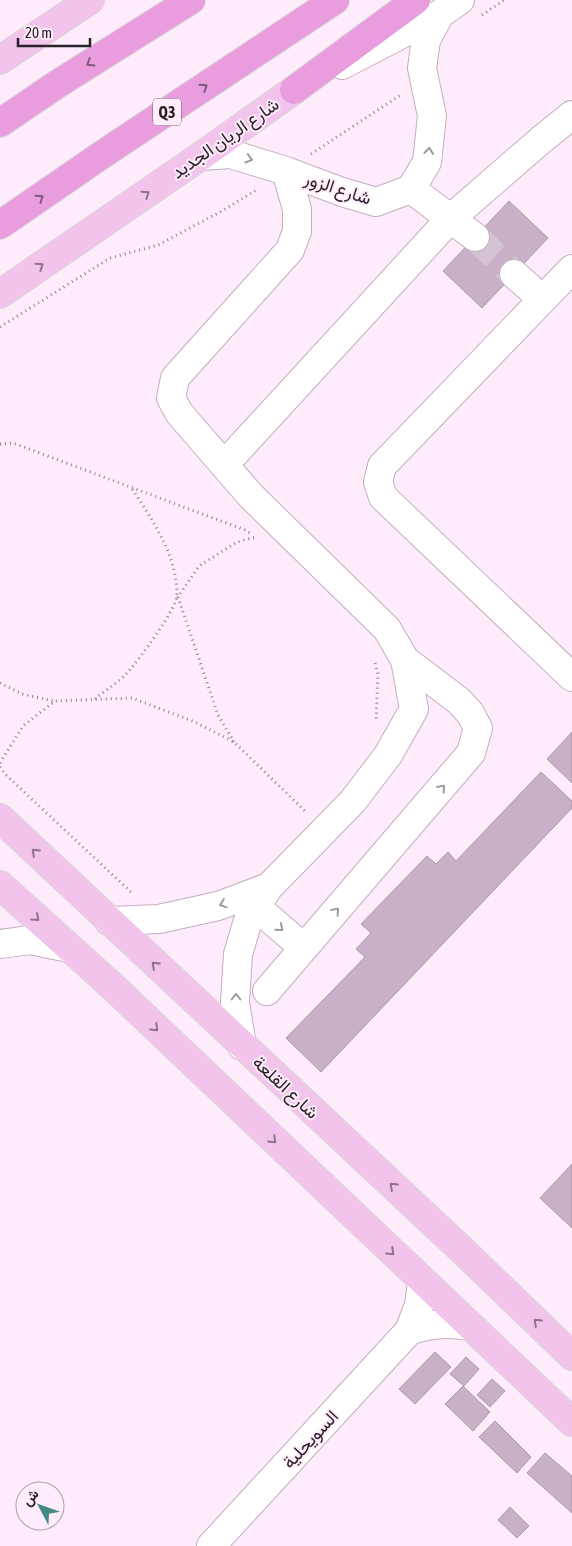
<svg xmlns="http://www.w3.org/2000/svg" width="572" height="1546" font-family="'Asap Condensed',Vazirmatn,sans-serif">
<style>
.building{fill:#cab0c6;stroke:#ad98aa}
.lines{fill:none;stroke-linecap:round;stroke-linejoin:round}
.minor-tunnel{stroke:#d4c3d1;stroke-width:28;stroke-dasharray:28 14;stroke-linecap:butt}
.minor-casing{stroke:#c3adc0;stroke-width:30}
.major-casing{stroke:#d8d7d8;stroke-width:30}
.highway-casing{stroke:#d8d7d8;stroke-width:30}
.path{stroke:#8f818c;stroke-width:3;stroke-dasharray:1 4;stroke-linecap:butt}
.minor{stroke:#fff;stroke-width:28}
.major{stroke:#f2c4ec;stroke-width:28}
.highway{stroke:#e99ddf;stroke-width:28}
.oneway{stroke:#7f597a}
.oneway2{stroke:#9f9b9e}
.oneway3{stroke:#8e728a}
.labels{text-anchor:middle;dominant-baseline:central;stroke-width:4;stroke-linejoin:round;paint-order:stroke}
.shield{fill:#ffecfb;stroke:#695e67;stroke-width:1}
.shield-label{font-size:16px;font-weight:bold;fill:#292128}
.street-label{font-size:18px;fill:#292128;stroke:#ffecfb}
</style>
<rect width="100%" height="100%" fill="#ffecfb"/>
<path class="building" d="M509 201 548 238 482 308 443 271Z
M572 732V783L547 759Z
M541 772 572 801V808L321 1072 286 1038 365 957 356 949 371 933 361 924 427 856 436 864 448 852 456 861Z
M572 1164V1228L540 1198Z
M435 1352 451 1367 415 1404 399 1389Z
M466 1357 479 1369 464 1386 450 1374Z
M492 1379 505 1391 490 1407 477 1395Z
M463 1386 490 1412 473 1431 445 1404Z
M495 1421 531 1457 517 1473 479 1437Z
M545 1453 572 1476V1513L527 1473Z
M510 1507 529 1526 517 1538 498 1520Z"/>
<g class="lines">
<path class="minor-tunnel" d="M475 237 514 274"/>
<g class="minor-casing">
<path id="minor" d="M342 65 440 14 460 0
M201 156 231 154 286 171 342 192 376 202 411 189 427 162 432 116 422 68 426 40 440 14
M411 189 475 237
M572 269 382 466 378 482 383 497 572 677
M514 274 542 299
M224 465 450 219 541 140 572 115
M256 907 304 948
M109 921 159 919 218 906 269 887
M0 944 30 940 69 948
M267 991 471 753 478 728 470 713 459 701 405 660
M242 1046 235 1002 238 954 249 917 269 887 353 801 388 755 414 709 405 660 387 629 251 496 179 413 171 398 175 378 290 250 297 231V209L286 171
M409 1331C430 1323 448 1322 469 1326
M211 1546 409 1331 419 1305 422 1282"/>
</g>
<g class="major-casing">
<path id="major" d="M0 60 90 0
M0 294 201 156 294 90
M0 818 463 1251 572 1356
M0 885 112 986 572 1422"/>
</g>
<g class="highway-casing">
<path id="highway" d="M294 90 416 0
M0 123 59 83 191 0
M0 225 103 154 335 0"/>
</g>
<path class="path" d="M482 15 504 0
M311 154 402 94
M0 327 110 258 158 245 222 211 258 189
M0 444 13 443 245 530 250 533
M375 663 378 674 376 722
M0 683 22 694 54 701
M95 699C106 690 119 682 128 672 138 661 178 607 177 595 177 554 152 520 131 487
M234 742 218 715 178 597 199 566 237 542 256 537
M0 763 23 726 55 701 132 698 195 722 234 742 307 813
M0 767 5 774 133 894"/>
<use href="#minor" class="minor"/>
<use href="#major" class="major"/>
<use href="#highway" class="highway"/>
</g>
<defs><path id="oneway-chevron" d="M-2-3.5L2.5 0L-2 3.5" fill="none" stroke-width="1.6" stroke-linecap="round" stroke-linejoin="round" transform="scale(1.25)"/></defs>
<g class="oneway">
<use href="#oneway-chevron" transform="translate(90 63) rotate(148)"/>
<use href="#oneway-chevron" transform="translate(204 87) rotate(-34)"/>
<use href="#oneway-chevron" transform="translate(40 198) rotate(-35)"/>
</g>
<g class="oneway2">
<use href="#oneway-chevron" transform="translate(429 151) rotate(-84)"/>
<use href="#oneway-chevron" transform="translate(249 159) rotate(16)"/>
<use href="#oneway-chevron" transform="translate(442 788) rotate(-49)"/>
<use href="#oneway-chevron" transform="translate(223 904) rotate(161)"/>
<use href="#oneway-chevron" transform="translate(336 911) rotate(-49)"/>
<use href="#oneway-chevron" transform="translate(280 928) rotate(40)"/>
<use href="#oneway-chevron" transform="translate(236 997) rotate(-90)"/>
</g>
<g class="oneway3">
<use href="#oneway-chevron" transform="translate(146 194) rotate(-34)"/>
<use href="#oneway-chevron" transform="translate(40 266) rotate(-34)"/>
<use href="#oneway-chevron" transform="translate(35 852) rotate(-137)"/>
<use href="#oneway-chevron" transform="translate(36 918) rotate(42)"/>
<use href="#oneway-chevron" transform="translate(155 965) rotate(-137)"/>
<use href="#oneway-chevron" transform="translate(155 1028) rotate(44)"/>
<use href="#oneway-chevron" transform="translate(273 1140) rotate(44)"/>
<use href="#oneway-chevron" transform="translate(393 1186) rotate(-137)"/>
<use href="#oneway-chevron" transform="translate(391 1252) rotate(44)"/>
<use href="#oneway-chevron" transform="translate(537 1322) rotate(-136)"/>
</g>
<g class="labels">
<rect class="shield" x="153" y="98.5" width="28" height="27" rx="4"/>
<g class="shield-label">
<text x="167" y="112">Q3</text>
</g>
<g class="street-label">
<text transform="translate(225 138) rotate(-35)">شارع الريان الجديد</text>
<text transform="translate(338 188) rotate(18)">شارع الزور</text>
<text transform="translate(286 1087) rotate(43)">شارع القلعة</text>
<text transform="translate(310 1439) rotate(-47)">السويحلية</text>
</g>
</g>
<g transform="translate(40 1506) rotate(311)"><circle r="24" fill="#ffecfb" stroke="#a99ba7"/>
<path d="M0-4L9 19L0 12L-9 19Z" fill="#448b87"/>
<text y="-8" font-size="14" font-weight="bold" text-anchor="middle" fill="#292128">ش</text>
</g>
<path d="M18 38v8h72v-8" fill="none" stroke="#292128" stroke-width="2.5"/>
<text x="25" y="38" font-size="15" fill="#292128" stroke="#ffecfb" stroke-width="4" paint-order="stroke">20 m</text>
</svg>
